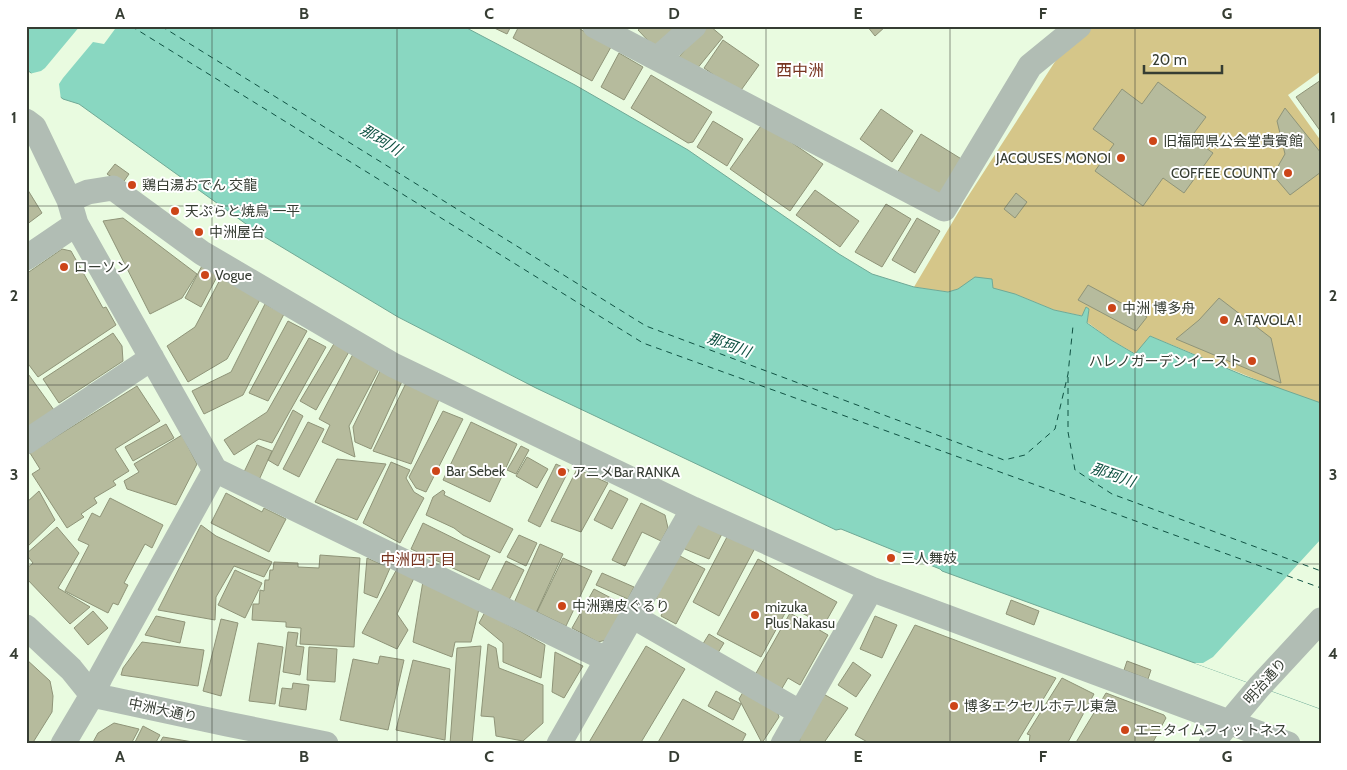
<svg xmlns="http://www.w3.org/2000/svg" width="1347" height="770" font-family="Cabin,'Noto Sans JP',sans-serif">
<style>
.green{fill:#d5c689}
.water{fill:#89d7c1;stroke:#70a996}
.pier{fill:#e9fbe0}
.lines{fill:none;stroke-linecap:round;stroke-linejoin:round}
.ferry{stroke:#105243;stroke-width:1;stroke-dasharray:6 5;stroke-linecap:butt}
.building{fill:#b6bb9d;stroke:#8f9478}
.minor{stroke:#b1bdb4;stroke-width:25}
.grid{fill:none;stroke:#363d33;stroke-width:1;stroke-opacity:0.55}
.poi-dot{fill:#cd4518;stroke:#fff;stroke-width:2}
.labels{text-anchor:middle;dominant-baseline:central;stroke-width:4;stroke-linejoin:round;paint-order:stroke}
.poi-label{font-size:14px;fill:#363d33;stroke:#fff;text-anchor:start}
.street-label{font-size:14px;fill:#363d33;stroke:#fff}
.water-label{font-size:15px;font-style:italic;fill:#105243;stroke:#fff}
.neighbourhood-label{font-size:15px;fill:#76331f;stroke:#fff}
.quarter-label{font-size:16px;fill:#76331f;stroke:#fff}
.neatline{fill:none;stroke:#363d33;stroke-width:2}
.grid-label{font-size:16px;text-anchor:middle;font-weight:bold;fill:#363d33}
</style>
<rect width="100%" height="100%" fill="#e9fbe0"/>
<path class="green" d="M1094 26H1318L1321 30V71L1288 95 1321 141V406L1150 336 1136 354 1111 340 1087 322 1089 309 1086 307 1083 316 1054 310 1015 294 958 289 948 292 914 287 965 201 1058 57Z"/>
<path class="water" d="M26 26H463L575 85 688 150 839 254 872 274 914 287 948 292 958 289 975 277 992 279 993 288 1015 294 1054 310 1082 316 1086 307 1089 309 1087 323 1111 340 1135 354 1150 336 1245 376 1321 403V709L942 571 940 569 841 529 836 530 536 388 398 317 260 234 79 104 63 99 26 69Z"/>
<path class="pier" d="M80 26H114L115 29 104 44 93 42 63 78 59 84 61 100 29 74 41 71 45 68Z
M1321 539V709L1194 663H1203L1213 657Z"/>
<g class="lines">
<path class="ferry" d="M131 26 643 343 1321 588
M161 26 646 326 1004 460 1025 455 1055 429 1068 374 1073 326
M1068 377V432L1075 470 1112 494 1321 571"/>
</g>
<path class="building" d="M490 26H511L507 34Z
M519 26H575L611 47 592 81 513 38Z
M643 26H676L656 49 638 30Z
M705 26H710L723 37 696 70 679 57Z
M867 26H886L875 36Z
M723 40 759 65 739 93 704 68Z
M619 53 643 67 624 100 601 87Z
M651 75 712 112 693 142 688 143 631 108Z
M1321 80V132L1296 97Z
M1158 82 1206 117 1191 137 1213 153 1184 193 1163 178 1143 206 1095 171 1114 144 1093 129 1122 89 1142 104Z
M1285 108 1321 153V172L1290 195 1273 175 1285 154 1277 121Z
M881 109 913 131 892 162 860 139Z
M713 121 743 139 727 166 697 147Z
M763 123 823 164 790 211 730 169Z
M921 134 963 160 940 198 897 173Z
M115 164 129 174 122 184 107 174Z
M26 187 42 213 26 225Z
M815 190 859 221 840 247 796 215Z
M1016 193 1027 202 1015 218 1004 209Z
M886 204 911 219 882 267 855 252Z
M123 218 197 274 182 298 150 314 103 221Z
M917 218 940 231 915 273 892 260Z
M62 249 71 251 103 308 106 307 116 325 38 377 26 361V274Z
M204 262 220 271 201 307 185 298Z
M223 274 262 296 227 359 188 382 167 346 195 327Z
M1088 285 1147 317 1136 331 1078 300Z
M1219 298 1271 338 1281 383 1176 339 1199 320Z
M265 304 284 314 243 395 204 414 192 391 231 372Z
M288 321 307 331 268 401 249 393Z
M113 333 122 346 123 361 59 403 43 379Z
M309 338 326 347 272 443 259 439 234 455 224 440 267 412Z
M335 342 350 350 316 410 300 401Z
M353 354 379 369 349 426 355 457 322 442 330 425 319 419Z
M382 367 404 377 371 449 355 442 353 427Z
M26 371 54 410 26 429Z
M407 381 441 395 411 464 373 451Z
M137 386 160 421 115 449 129 471 113 481 116 485 94 498 97 503 81 514 84 517 67 528 32 474 40 469 30 453Z
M293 410 303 416 278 466 268 460Z
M443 411 463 419 426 492 416 488 409 477Z
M308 422 324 429 299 477 283 469Z
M471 422 517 444 490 502 443 480Z
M166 424 174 438 133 461 125 447Z
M182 435 197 464 176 505 127 489 124 481 139 472 134 464Z
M257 445 272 451 259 480 244 472Z
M521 446 529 450 516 474 507 470Z
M527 457 548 469 537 488 516 476Z
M337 459 386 464 357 520 315 502Z
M391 462 410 470 406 478 414 492 424 498 400 543 363 523Z
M556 464 569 470 540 527 528 521Z
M577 469 608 483 581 532 551 521Z
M443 490 445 492 444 495 513 529 500 553 463 535 454 528 426 515 433 497Z
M610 490 628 499 612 529 594 520Z
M39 491 55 520 26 548V503Z
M226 493 262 512 264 508 286 519 269 552 211 523Z
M110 498 163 525 152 548 145 544 124 583 128 585 118 605 113 603 108 613 65 591 89 545 78 540 92 513 100 517Z
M641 503 665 515 668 528 661 541 642 532 625 566 612 560Z
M696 519 723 532 709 559 680 547Z
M423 523 490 556 479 580 411 549Z
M201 525 216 536 272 562 264 577 234 566 216 597 215 620 158 610Z
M57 527 79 553 58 588 90 607 70 624 26 578V569L33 563 26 554Z
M519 535 537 543 526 566 507 557Z
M728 535 755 548 719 616 693 602Z
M540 544 563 554 536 613 514 603Z
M320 555 360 558 354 647 300 644 301 628 286 627V622L252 620 253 604H259L260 590 264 591 265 580H269L270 570H273L274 562 298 563V567L319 568Z
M678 555 705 569 676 624 661 616 667 603 656 598Z
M367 558 390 568 377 598 364 593Z
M563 558 592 571 566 626 537 612Z
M758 559 837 602 824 625 789 606 761 657 717 634Z
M506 561 524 570 509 600 491 591Z
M398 567 415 576 397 614 408 630 397 649 362 633Z
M235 570 262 583 245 618 218 605Z
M602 573 634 587 628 599 596 585Z
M423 581 479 609 471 642H455L452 657 413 642Z
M594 589 630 608 614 638 598 642 572 628Z
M1011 600 1039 611 1034 625 1006 614Z
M93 611 108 628 88 645 74 628Z
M485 612 545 645 541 678 503 662V643L479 623Z
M790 613 828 635 800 685 788 678 781 690 755 675Z
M156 616 185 622 180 643 145 635Z
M875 616 897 625 882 658 860 649Z
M221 619 238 623 221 696 203 691Z
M915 625 1056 678 1016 744H871L855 735Z
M288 632 298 633 296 646 304 647 300 675 283 672Z
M709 634 724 643 716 656 701 647Z
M142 642 204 650 198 686 121 675 123 668Z
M258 643 283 647 275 704 249 701Z
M488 644 496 648 499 668 543 685V723L523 741 496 736 494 717 481 716Z
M481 646 472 744H450L457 648Z
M646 646 685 669 640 744H588Z
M309 647 337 649 335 682 307 680Z
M555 652 583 666 564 698 552 692Z
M380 656 404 660 388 730 340 720 353 659 378 664Z
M26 659 50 681 53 696 52 712 32 744H26Z
M413 660 450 669 445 740 396 730Z
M1127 661 1151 670 1148 679 1124 670Z
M853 662 871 675 856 697 838 685Z
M1062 678 1094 694 1067 744H1029L1030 735 1027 734Z
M293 683 309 685 306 710 279 706 282 688 292 689Z
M746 687 775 704 779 717 762 743 739 699Z
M716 691 741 704 733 720 708 706Z
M820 692 848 708 823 744H800L799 729Z
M1106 693 1164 715 1166 718 1152 744H1075Z
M683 699 746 734 741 744H657Z
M114 723 139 729 131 744H92L98 733Z
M143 726 160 735 155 744H134Z
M163 737 199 743V744H159Z"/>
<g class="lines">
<path class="minor" d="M595 26 944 209 1030 66 1079 26
M658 58 694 26
M26 121 34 127 69 200 76 224 215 470 606 659
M69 200 88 192 113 188 202 253 393 365 693 509 871 589 1288 744
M26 258 76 224
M26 442 152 358
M632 616 801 713
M26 627 71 669 92 695 227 724 326 744
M63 744 92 695 101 676 215 470
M559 744 693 509
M783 744 871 589
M1211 744 1259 687 1321 620"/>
</g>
<path class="grid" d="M212 26V744M397 26V744M581 26V744M766 26V744M950 26V744M1135 26V744M26 206H1321M26 385H1321M26 564H1321"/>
<g class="poi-dot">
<circle cx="1153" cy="141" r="5"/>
<circle cx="1121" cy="158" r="5"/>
<circle cx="1288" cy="173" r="5"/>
<circle cx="132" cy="185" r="5"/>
<circle cx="175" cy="211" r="5"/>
<circle cx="199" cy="232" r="5"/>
<circle cx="64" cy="267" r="5"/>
<circle cx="205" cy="275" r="5"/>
<circle cx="1112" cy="308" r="5"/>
<circle cx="1224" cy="320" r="5"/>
<circle cx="1252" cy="361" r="5"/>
<circle cx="436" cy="471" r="5"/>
<circle cx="562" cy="472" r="5"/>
<circle cx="891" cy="558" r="5"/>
<circle cx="562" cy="606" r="5"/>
<circle cx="755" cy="615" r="5"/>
<circle cx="954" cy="706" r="5"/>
<circle cx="1125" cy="730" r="5"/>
</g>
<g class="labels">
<g class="poi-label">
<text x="1163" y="141">旧福岡県公会堂貴賓館</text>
<text x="1111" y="158" text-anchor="end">JACQUSES MONOI</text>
<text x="1278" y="173" text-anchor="end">COFFEE COUNTY</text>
<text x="142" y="185">鶏白湯おでん 交龍</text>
<text x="185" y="211">天ぷらと焼鳥 一平</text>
<text x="209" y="232">中洲屋台</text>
<text x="74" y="267">ローソン</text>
<text x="215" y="275">Vogue</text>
<text x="1122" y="308">中洲 博多舟</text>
<text x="1234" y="320">A TAVOLA !</text>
<text x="1242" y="361" text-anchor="end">ハレノガーデンイースト</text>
<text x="446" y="471">Bar Sebek</text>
<text x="572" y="472">アニメBar RANKA</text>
<text x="901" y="558">三人舞妓</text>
<text x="572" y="606">中洲鶏皮ぐるり</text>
<text x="765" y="607">mizuka<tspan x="765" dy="16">Plus Nakasu</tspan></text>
<text x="964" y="706">博多エクセルホテル東急</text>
<text x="1135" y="730">エニタイムフィットネス</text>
</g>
<g class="street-label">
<text transform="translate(1265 681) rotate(-48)">明治通り</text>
<text transform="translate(163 710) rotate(12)">中洲大通り</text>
</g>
<g class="water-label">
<text transform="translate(381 140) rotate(31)">那珂川</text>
<text transform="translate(729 345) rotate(20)">那珂川</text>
<text transform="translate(1113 475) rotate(19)">那珂川</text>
</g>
<g class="neighbourhood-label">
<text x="418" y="560">中洲四丁目</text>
</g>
<g class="quarter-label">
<text x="800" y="70">西中洲</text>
</g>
</g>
<rect width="1347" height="770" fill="none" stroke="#ffffff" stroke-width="55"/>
<path d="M1144 65v8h78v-8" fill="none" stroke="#363d33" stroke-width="2.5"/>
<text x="1152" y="65" font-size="15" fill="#363d33" stroke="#ffffff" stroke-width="4" paint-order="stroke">20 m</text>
<rect x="28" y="28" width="1292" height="714" class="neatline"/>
<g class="grid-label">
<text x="120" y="19">A</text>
<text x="304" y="19">B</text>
<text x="489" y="19">C</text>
<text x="674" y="19">D</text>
<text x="858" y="19">E</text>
<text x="1043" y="19">F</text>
<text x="1227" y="19">G</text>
<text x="14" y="123">1</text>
<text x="1333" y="123">1</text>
<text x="14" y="301">2</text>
<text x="1333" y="301">2</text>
<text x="14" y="480">3</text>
<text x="1333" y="480">3</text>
<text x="14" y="659">4</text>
<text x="1333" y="659">4</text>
<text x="120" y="762">A</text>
<text x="304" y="762">B</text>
<text x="489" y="762">C</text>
<text x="674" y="762">D</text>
<text x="858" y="762">E</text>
<text x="1043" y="762">F</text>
<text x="1227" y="762">G</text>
</g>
</svg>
